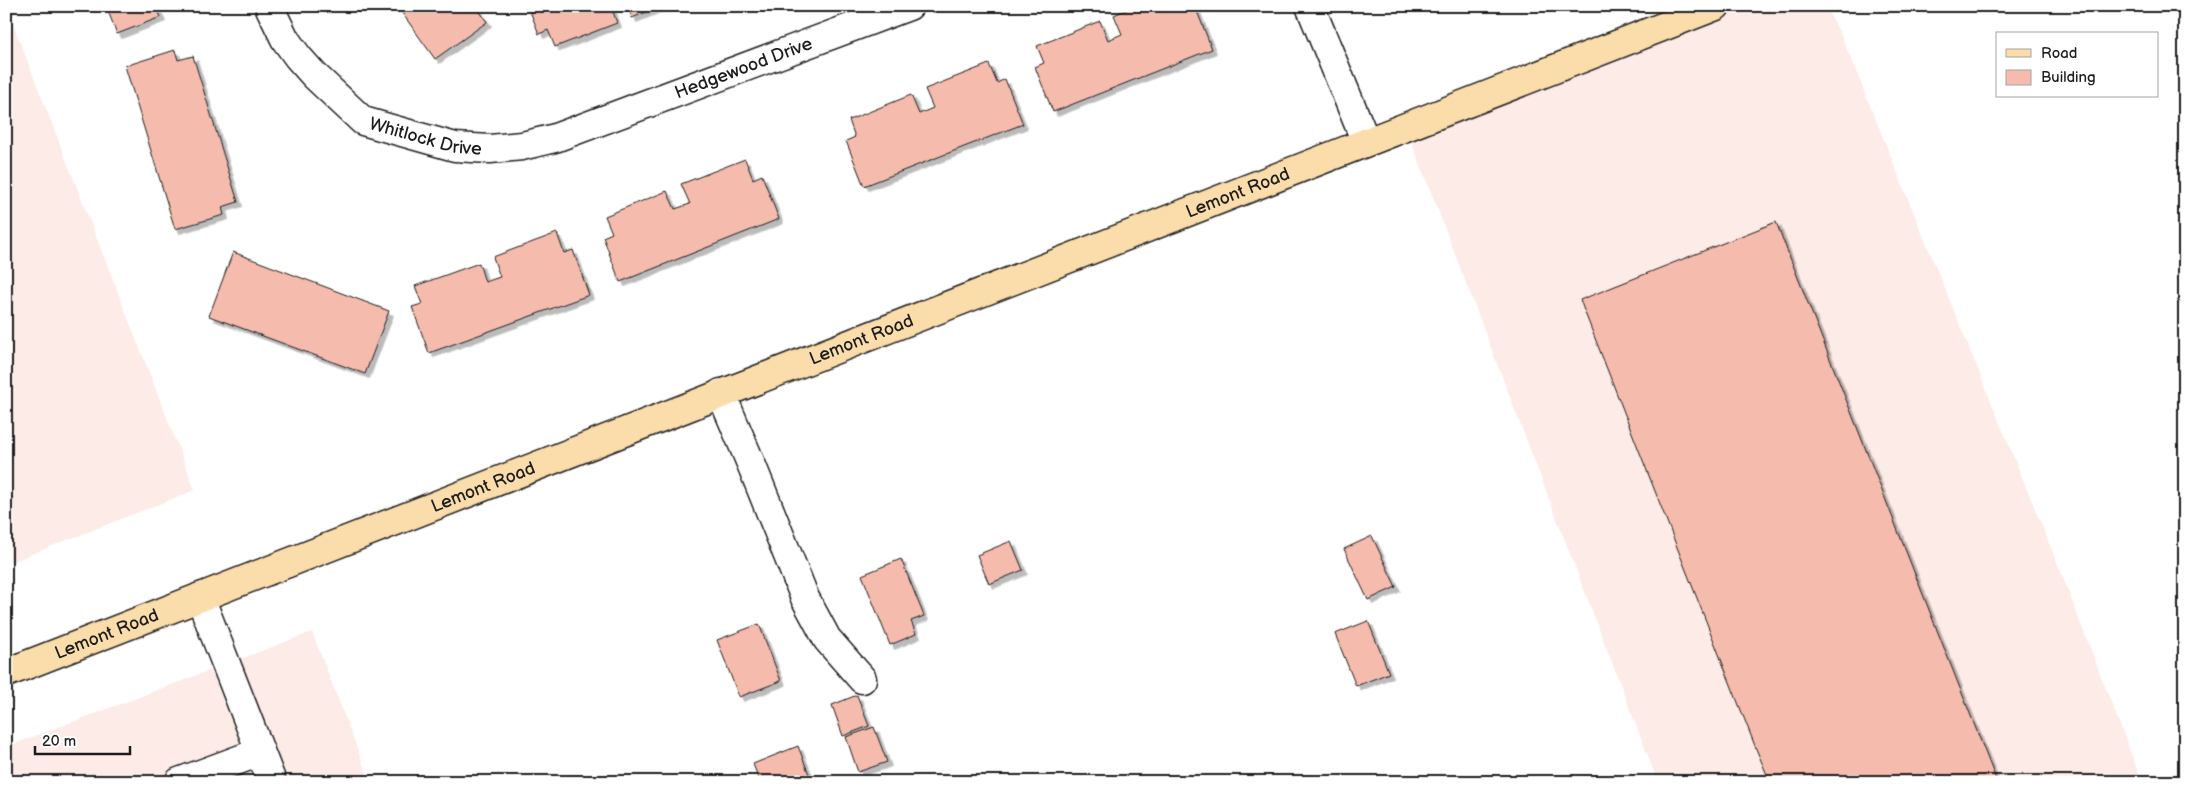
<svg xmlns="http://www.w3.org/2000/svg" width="2191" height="788" font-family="'Balsamiq Sans',sans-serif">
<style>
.built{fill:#fcebe7}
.building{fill:#f5bcae;stroke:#1c1c1c;filter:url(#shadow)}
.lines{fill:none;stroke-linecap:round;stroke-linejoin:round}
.minor-casing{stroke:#1c1c1c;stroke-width:31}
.major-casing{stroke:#1c1c1c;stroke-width:31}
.minor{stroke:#fff;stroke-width:28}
.major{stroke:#fbddab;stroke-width:28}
.labels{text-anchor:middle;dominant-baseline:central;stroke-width:4;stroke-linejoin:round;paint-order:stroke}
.street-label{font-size:18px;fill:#1c1c1c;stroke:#fff}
</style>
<defs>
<filter id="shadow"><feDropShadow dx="4.5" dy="4.5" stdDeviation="0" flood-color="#0004"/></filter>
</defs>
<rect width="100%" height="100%" fill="#fff"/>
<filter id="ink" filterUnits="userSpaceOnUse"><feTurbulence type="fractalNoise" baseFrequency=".02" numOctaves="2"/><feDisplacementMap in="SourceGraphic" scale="10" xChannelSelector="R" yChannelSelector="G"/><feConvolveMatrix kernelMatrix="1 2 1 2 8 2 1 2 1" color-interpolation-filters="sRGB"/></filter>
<g filter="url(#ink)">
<path class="built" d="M6 6 195 490 6 564Z
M1716 6H1825L1841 35 2060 570 2142 782H1658L1406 127Z
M312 632 370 782H6V747Z"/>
<path class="building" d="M106 6H162L157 8 161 17 117 34Z
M397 6H476L487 22 435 59Z
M528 6H611L617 23 555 47 548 30 539 34Z
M628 6H661L632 18Z
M1135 6H1185L1186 9 1195 6 1212 49 1053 112 1035 67 1044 63 1037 46 1100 21 1108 40 1122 34 1114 15Z
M175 50 178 60 193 56 238 202 222 207 224 215 175 229 125 66Z
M989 64 997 83 1005 79 1023 124 864 186 846 141 855 137 849 120 911 95 919 114 933 108 925 89Z
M745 159 753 179 762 175 779 219 620 282 603 237 612 233 605 216 667 191 675 209 690 204 681 184Z
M1776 222 1997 782H1770L1757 751 1580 300Z
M557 233 564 253 573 250 589 295 429 353 412 307 422 304 415 286 479 263 485 282 500 277 493 257Z
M233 252 389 311 365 374 209 316Z
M1372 536 1396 587 1368 600 1344 549Z
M1011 541 1023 570 989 584 977 555Z
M901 559 924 616 911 621 916 634 890 645 862 575Z
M1368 621 1389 673 1356 686 1335 634Z
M759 624 781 681 739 697 717 640Z
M857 695 869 726 843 736 832 705Z
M874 727 887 762 858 772 846 737Z
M798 746 812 782H760L753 764Z"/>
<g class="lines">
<g class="minor-casing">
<g id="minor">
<path id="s1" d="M269 6 285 39 298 57 314 75 363 121 455 147 490 149 522 146 555 138 909 6"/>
<path d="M1310 6 1366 142"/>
<path d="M721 393 752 466 805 598 827 639 862 679"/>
<path d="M200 597 272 782"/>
<path d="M179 782 260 752"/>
</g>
</g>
<g class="major-casing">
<g id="major">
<path id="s2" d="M6 673 1716 6"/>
</g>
</g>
<use href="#minor" class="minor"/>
<use href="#major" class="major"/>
</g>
</g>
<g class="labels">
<g class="street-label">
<text stroke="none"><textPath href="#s1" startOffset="548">Hedgewood Drive</textPath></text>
<text stroke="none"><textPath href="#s1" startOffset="215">Whitlock Drive</textPath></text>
<text stroke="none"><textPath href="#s2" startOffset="1322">Lemont Road</textPath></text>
<text stroke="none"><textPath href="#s2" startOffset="918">Lemont Road</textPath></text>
<text stroke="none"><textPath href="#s2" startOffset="512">Lemont Road</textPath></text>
<text stroke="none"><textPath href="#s2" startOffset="108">Lemont Road</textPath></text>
</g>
</g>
<rect width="2191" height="788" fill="none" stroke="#fff" stroke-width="25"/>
<rect x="12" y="12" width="2166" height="763" fill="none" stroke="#1c1c1c" stroke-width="2" filter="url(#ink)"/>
<rect x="1996" y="32" width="162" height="65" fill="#ffffff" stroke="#a4a4a4"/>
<rect x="2006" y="49" width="25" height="8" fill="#fbddab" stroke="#a4a4a4"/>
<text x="2041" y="58" font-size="15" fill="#1c1c1c">Road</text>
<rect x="2006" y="70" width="25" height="15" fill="#f5bcae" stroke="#a4a4a4"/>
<text x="2041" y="82" font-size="15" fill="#1c1c1c">Building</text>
<path d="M35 746v8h95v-8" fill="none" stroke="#1c1c1c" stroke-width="2.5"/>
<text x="42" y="746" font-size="15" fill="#1c1c1c" stroke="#ffffff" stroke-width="4" paint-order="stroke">20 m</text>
</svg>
